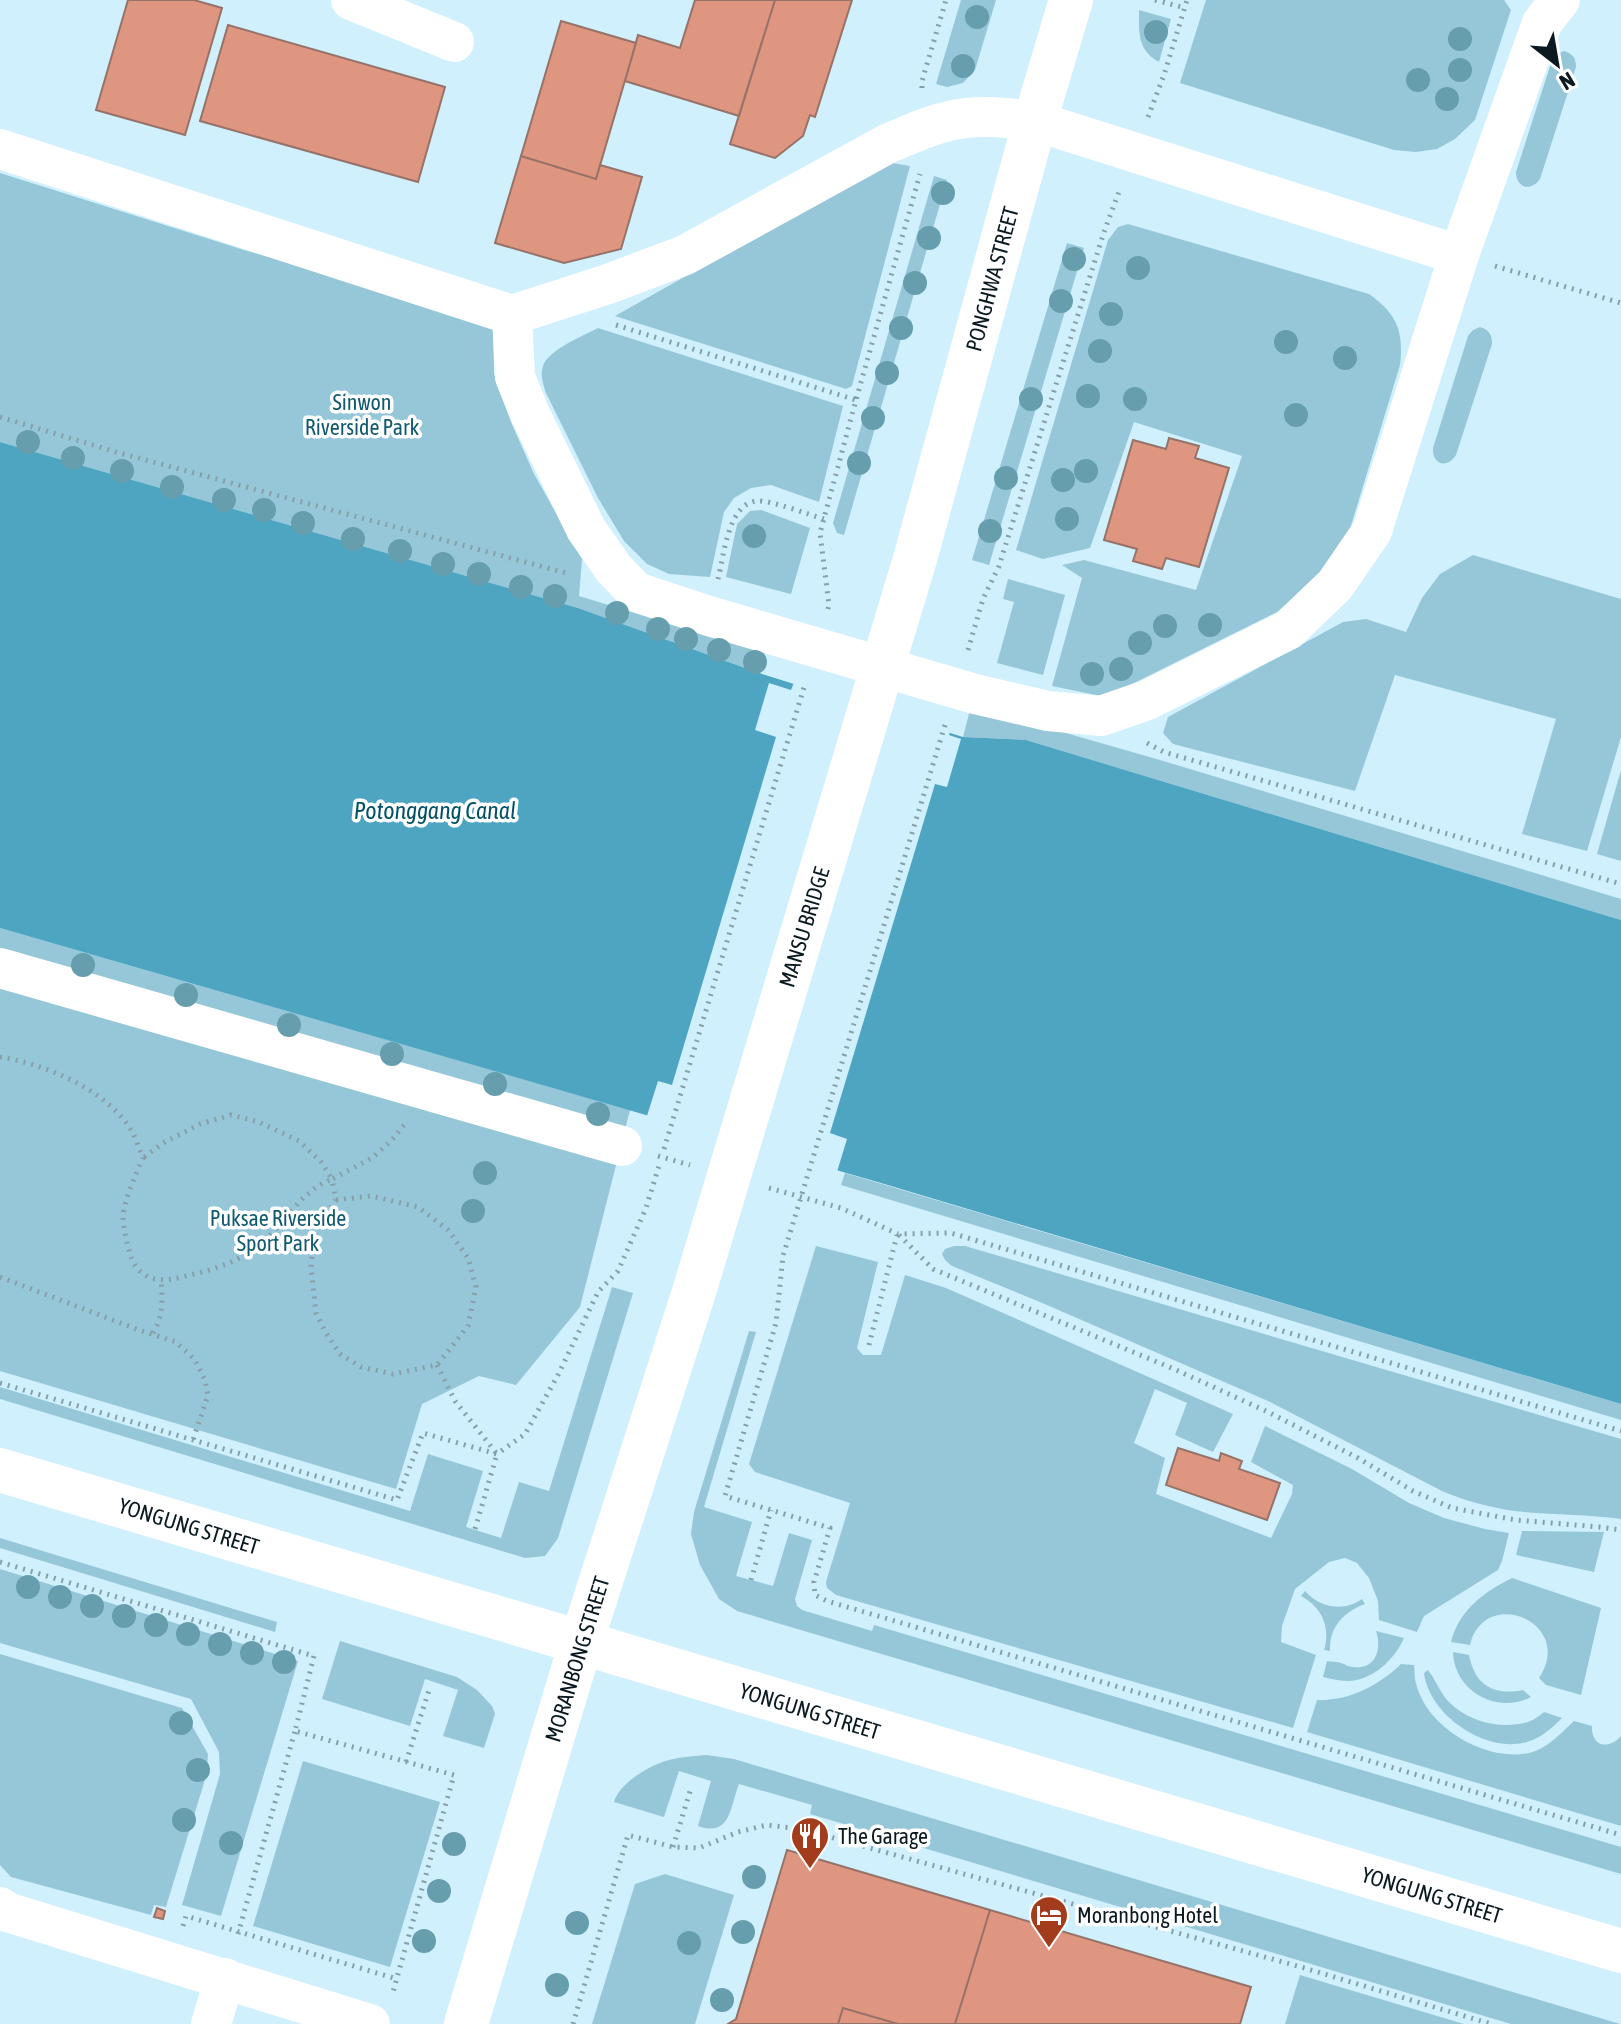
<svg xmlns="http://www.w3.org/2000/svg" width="1621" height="2024" font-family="'Asap Condensed',sans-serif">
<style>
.green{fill:#96c7d9}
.water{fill:#4da5c1}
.pier{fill:#cff0fc}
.building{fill:#df9681;stroke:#967268;stroke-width:2}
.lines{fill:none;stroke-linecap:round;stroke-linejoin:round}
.path{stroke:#86a0aa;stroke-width:5;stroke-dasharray:2 6;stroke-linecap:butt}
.minor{stroke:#fff;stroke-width:40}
.major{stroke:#fff;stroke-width:44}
.tree{fill:#679eae}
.labels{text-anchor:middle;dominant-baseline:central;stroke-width:7;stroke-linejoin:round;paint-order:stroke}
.street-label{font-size:22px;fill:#0b1a20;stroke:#fff}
.park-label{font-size:22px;fill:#125a6f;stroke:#fff}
.poi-label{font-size:22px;fill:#0b1a20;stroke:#fff;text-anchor:start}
.water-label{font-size:24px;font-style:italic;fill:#035266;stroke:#fff}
</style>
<rect width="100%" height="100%" fill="#cff0fc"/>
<path class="green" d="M961 0H996L975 70 963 83 947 87 936 84Z
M1206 0H1504L1511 10 1475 120 1455 139 1437 149 1416 152 1394 150 1180 83Z
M1139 10 1171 19 1159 62C1137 50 1139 32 1139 10Z
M1564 51C1573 54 1576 58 1576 67L1540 179C1531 192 1516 188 1516 172L1552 60 1557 54Z
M892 163 910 166 852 386 846 389 615 316 876 169Z
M0 173 244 250 493 321 494 374 511 422 534 474 582 559 579 596 765 653 759 673 578 608 0 442Z
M934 176 947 180 844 535 837 533 833 523Z
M1128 224 1369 294C1397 314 1404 331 1400 365L1350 529 1321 575 1277 612 1106 697 1052 686 1082 578 1062 565 1084 560 1196 590 1242 456 1134 422 1090 548 1043 559 1016 550 1108 240 1118 227Z
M1067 243 1084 248 989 565 972 560Z
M1480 327C1489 330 1492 334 1492 344L1456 455C1447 469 1432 465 1433 448L1468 336 1473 330Z
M598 328 843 406 819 502 771 485 751 488 734 498 724 512 710 577 669 574 647 564 624 541 598 498 546 393C543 384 540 376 543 366 548 350 583 336 598 328Z
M761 510 810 528 791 594 726 577 737 524 750 511Z
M1473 555 1621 599V737L1587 851 1522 834 1556 719 1395 675 1355 791 1173 744 1163 733 1168 717 1343 622 1366 619 1406 632 1422 598 1440 574Z
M1008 579 1065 595 1043 675 997 663 1014 602 1003 599Z
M971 706 1160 760 1621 899V920L1026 740 963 737Z
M1621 770V861L1597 854Z
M0 928 630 1110 580 1307 516 1385 479 1376 422 1404 396 1489 0 1371Z
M845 1173 1621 1404V1420L841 1185Z
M816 1246 878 1262 857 1348 863 1355H881L905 1275 946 1288 1233 1414 1213 1452 1175 1435 1187 1403 1155 1389 1134 1443 1165 1458 1156 1494 1271 1538 1292 1494 1293 1485 1251 1462 1265 1426 1352 1469 1409 1503 1444 1518 1485 1529 1509 1533 1502 1561 1498 1570 1424 1616 1417 1632 1379 1620 1378 1601 1369 1578 1357 1563 1345 1558 1329 1562 1295 1589 1282 1626 1281 1642 1316 1655 1293 1728 836 1595 827 1588 826 1582 850 1503 755 1472 749 1464Z
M954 1246H965L1621 1439V1519C1586 1514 1550 1515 1514 1511 1489 1507 1465 1501 1442 1491L1268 1401 1040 1302 952 1266 945 1260 942 1254 945 1249Z
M612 1287 633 1293 558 1538 545 1556 525 1558 0 1399V1387L410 1511 428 1454 483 1471 466 1527 501 1538 519 1482 549 1491Z
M749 1331 756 1332 704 1507 752 1522 736 1576 773 1586 789 1533 812 1540 795 1599 797 1606 802 1610 872 1631 874 1625 1621 1847V1874L737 1611 719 1599 700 1565 691 1534 694 1512Z
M1522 1531 1604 1532 1594 1572 1516 1555Z
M0 1538 277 1622 275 1632 0 1548Z
M0 1569 298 1661 221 1916 182 1905 220 1774 219 1752 191 1699 0 1643Z
M1512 1578 1601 1608 1581 1695 1546 1685 1539 1678C1576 1622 1484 1585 1470 1645L1451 1642C1459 1610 1484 1592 1512 1578Z
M1305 1591C1320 1608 1344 1612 1362 1599L1365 1604C1343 1612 1329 1628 1330 1651L1324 1650C1331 1628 1322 1607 1301 1596Z
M1376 1631 1404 1638C1395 1659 1373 1680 1349 1681 1340 1681 1331 1679 1323 1677L1327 1661C1332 1662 1336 1661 1341 1663 1349 1665 1344 1666 1353 1667 1376 1670 1382 1649 1376 1631Z
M340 1641 457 1677 477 1690 492 1706 495 1714 484 1748 443 1736 458 1690 425 1679 410 1726 322 1699Z
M1453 1652 1469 1655C1475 1685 1493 1696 1523 1690L1531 1697C1497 1715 1454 1691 1453 1652Z
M0 1654 182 1708 208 1754 207 1773 166 1907 154 1905 151 1915 11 1877 0 1865Z
M1401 1664 1414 1665C1415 1670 1414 1677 1416 1683 1426 1727 1485 1762 1529 1753 1547 1749 1561 1733 1574 1721L1592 1726C1591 1747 1609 1750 1621 1736V1826L1307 1732 1317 1700C1349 1701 1378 1686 1401 1664Z
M1428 1670C1436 1680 1440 1693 1449 1702 1468 1722 1502 1730 1528 1722 1534 1720 1539 1716 1544 1712L1562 1718C1552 1728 1541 1738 1527 1742 1486 1754 1429 1715 1424 1673Z
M707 1755 734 1759 1620 2024H1511L810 1814 812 1805 739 1784C730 1806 731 1838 698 1826L711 1781 679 1771 664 1817 614 1802C619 1783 650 1765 669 1760 681 1757 694 1756 707 1755Z
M303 1761 440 1802 390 1967 253 1926Z
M665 1874 734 1895 695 2024H592L635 1884Z
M1300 1975 1464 2024H1285Z"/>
<path class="water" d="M0 442 578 608 759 673 963 737 1026 740 1621 920V1404L881 1183 0 928Z"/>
<path class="pier" d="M795 680 951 729 949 735 961 739 947 787 935 784 830 1133 847 1139 836 1175 646 1119 658 1081 672 1085 776 737 755 730 769 683 791 690Z"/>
<path class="building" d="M128 0H194L222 8 185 135 96 110Z
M695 0H775L739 116 625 81 638 35 680 48Z
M775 0H852L815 117 810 115 803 136 775 158 730 144Z
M561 21 636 43 596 179 521 156Z
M228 25 445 87 418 182 200 121Z
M521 156 596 179 600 165 642 177 621 249 564 263 495 243Z
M1169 438 1199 446 1195 458 1229 468 1199 567 1166 558 1162 569 1133 561 1137 549 1104 540 1133 440 1166 449Z
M1178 1448 1219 1461 1221 1453 1242 1461 1239 1469 1280 1483 1267 1520 1166 1485Z
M787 1850 990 1910 955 2024H898L843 2008 838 2024H728L736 2019Z
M157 1908 165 1911 163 1919 154 1917Z
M990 1910 1251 1987 1240 2024H955Z
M843 2008 898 2024H838Z"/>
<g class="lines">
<path class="path" d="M1155 0 1185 8
M922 88V81L946 0
M1148 117 1164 75 1187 0
M1495 266 1621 303
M616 325 856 400
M0 417 116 452 570 574
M718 579C724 556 728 502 758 501 770 500 810 515 824 519
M828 609 829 605 820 533 856 400 920 174
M968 650 983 599 999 566 1104 232 1120 189
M945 725 783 1256 776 1323 725 1496 830 1528 814 1582 815 1595 827 1601 1621 1835
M1147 743 1164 752 1621 884
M0 1057C44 1064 100 1087 127 1124 135 1134 138 1147 143 1158 136 1173 124 1201 123 1216 123 1226 126 1237 128 1247 130 1253 131 1258 134 1264 146 1282 163 1282 182 1277 212 1270 242 1262 265 1240 288 1219 301 1191 332 1179L321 1162 299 1141 259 1122 231 1115 200 1124 163 1143 143 1158
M664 1149 805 684
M658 1156 690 1165
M769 1188 841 1208 898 1234 951 1233 1621 1431
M336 1200 371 1196 418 1207 448 1230 468 1258 476 1287 468 1326 437 1365 393 1374 361 1367 340 1354 326 1333 316 1313 311 1267 314 1233 336 1200 332 1179 372 1158 392 1140 404 1125
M899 1235 933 1269 1174 1369 1268 1412 1358 1458 1413 1491 1452 1508 1516 1520 1599 1527 1621 1530
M0 1277 139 1330 176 1342 195 1360 205 1380 208 1395 193 1440
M153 1333C163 1317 163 1299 161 1281
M869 1345 897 1235
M437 1365 455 1401 497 1454 475 1529
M0 1383 397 1500 423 1433 497 1454 525 1434 558 1375 598 1292 618 1271 646 1208 659 1166
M0 1562 314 1656 295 1731 454 1775 393 1992
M751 1580 771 1510
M406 1762 430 1687
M673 1847 691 1788
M183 1926 186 1916 397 1979
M238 1934 295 1731
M573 2024 628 1835 673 1847 699 1848 738 1832 767 1825 801 1829 1301 1967 1491 2024"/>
<path class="minor" d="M351 0 454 42
M0 149 512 315 515 377 530 414 586 529 614 569 636 592 709 616 975 694 1048 711 1101 716 1147 700 1288 630 1335 585 1372 531 1459 255
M512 315 608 284 685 255 887 144C908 135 930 125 953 120 979 114 1008 118 1035 121L1459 255 1542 23 1560 0
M0 968 622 1146
M0 1907 7 1912 370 2024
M211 2024 225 1978"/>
<path class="major" d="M0 1470 1621 1951
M466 2024 581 1643 693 1295 915 559 1035 121 1071 0"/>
</g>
<g class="tree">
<circle cx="977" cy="17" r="12"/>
<circle cx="1156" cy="32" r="12"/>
<circle cx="1460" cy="39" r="12"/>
<circle cx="963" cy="66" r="12"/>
<circle cx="1460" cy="70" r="12"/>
<circle cx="1418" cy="80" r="12"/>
<circle cx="1447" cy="99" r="12"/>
<circle cx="943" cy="193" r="12"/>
<circle cx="929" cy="238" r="12"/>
<circle cx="1074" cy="259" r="12"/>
<circle cx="1138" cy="268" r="12"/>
<circle cx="915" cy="283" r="12"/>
<circle cx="1061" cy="301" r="12"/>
<circle cx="1111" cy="314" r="12"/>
<circle cx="901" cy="328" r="12"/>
<circle cx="1286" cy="342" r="12"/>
<circle cx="1100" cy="351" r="12"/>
<circle cx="1345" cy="358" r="12"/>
<circle cx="887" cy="373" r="12"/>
<circle cx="1088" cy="396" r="12"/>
<circle cx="1031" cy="399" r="12"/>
<circle cx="1135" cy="399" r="12"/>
<circle cx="1296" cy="415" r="12"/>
<circle cx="873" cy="418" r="12"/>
<circle cx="28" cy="442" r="12"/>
<circle cx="73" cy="458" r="12"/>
<circle cx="859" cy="463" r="12"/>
<circle cx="122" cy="471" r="12"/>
<circle cx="1086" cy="471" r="12"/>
<circle cx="1006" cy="478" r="12"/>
<circle cx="1063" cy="480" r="12"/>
<circle cx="172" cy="487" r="12"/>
<circle cx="224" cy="500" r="12"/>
<circle cx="264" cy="510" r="12"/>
<circle cx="1067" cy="519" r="12"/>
<circle cx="303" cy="523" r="12"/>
<circle cx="990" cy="531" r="12"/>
<circle cx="754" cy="536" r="12"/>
<circle cx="353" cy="539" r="12"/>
<circle cx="400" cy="551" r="12"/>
<circle cx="443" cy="564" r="12"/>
<circle cx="479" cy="574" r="12"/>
<circle cx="521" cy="587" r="12"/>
<circle cx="555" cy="596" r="12"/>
<circle cx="617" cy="613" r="12"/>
<circle cx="1210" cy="625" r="12"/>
<circle cx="1165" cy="626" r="12"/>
<circle cx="658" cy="629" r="12"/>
<circle cx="686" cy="639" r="12"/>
<circle cx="1140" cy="643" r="12"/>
<circle cx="719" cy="650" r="12"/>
<circle cx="755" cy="662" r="12"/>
<circle cx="1121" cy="669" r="12"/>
<circle cx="1092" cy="674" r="12"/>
<circle cx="83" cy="965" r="12"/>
<circle cx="186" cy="995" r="12"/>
<circle cx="289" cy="1025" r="12"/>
<circle cx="392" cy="1054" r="12"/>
<circle cx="495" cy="1084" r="12"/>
<circle cx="598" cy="1114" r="12"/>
<circle cx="485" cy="1173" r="12"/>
<circle cx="473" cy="1211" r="12"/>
<circle cx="28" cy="1587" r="12"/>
<circle cx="60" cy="1597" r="12"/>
<circle cx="92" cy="1606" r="12"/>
<circle cx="124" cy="1616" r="12"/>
<circle cx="156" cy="1625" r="12"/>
<circle cx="188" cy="1634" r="12"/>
<circle cx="220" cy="1644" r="12"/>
<circle cx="252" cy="1653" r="12"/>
<circle cx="284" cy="1662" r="12"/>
<circle cx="181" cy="1723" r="12"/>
<circle cx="198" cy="1770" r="12"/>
<circle cx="184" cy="1820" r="12"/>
<circle cx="231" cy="1843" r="12"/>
<circle cx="454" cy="1844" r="12"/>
<circle cx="754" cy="1877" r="12"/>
<circle cx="439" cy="1891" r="12"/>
<circle cx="577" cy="1923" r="12"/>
<circle cx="743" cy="1932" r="12"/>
<circle cx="424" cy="1941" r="12"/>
<circle cx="689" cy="1943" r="12"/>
<circle cx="557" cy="1985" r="12"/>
<circle cx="722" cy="2000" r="12"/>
</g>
<defs>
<g id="restaurant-pin" transform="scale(2)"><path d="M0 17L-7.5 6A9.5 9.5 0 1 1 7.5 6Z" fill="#a33b1d" stroke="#fff"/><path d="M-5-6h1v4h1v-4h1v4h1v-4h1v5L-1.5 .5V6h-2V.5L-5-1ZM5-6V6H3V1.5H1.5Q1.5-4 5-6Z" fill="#fff"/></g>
<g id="hotel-pin" transform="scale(2)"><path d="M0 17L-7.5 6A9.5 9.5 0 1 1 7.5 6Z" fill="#a33b1d" stroke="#fff"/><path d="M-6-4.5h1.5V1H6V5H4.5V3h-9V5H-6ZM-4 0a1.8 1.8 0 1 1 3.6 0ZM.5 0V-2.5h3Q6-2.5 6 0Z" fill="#fff"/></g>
</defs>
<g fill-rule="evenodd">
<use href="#restaurant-pin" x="810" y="1836"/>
<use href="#hotel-pin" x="1049" y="1915"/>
</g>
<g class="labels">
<g class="street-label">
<text transform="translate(992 279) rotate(-75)">PONGHWA STREET</text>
<text transform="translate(804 927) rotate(-73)">MANSU BRIDGE</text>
<text transform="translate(189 1526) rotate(17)">YONGUNG STREET</text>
<text transform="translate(577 1659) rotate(-73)">MORANBONG STREET</text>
<text transform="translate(810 1711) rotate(17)">YONGUNG STREET</text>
<text transform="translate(1432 1895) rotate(17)">YONGUNG STREET</text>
</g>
<g class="park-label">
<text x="362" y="402">Sinwon<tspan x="362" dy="25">Riverside Park</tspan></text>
<text x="278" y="1218">Puksae Riverside<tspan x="278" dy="25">Sport Park</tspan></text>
</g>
<g class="poi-label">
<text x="838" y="1836">The Garage</text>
<text x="1077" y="1915">Moranbong Hotel</text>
</g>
<g class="water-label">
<text x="435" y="810">Potonggang Canal</text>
</g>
</g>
<g transform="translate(1557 64) rotate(149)" stroke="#ffffff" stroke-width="6" paint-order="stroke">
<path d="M0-6L14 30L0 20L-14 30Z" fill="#0b1a20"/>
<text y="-12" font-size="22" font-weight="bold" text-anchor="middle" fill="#0b1a20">N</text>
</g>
</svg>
